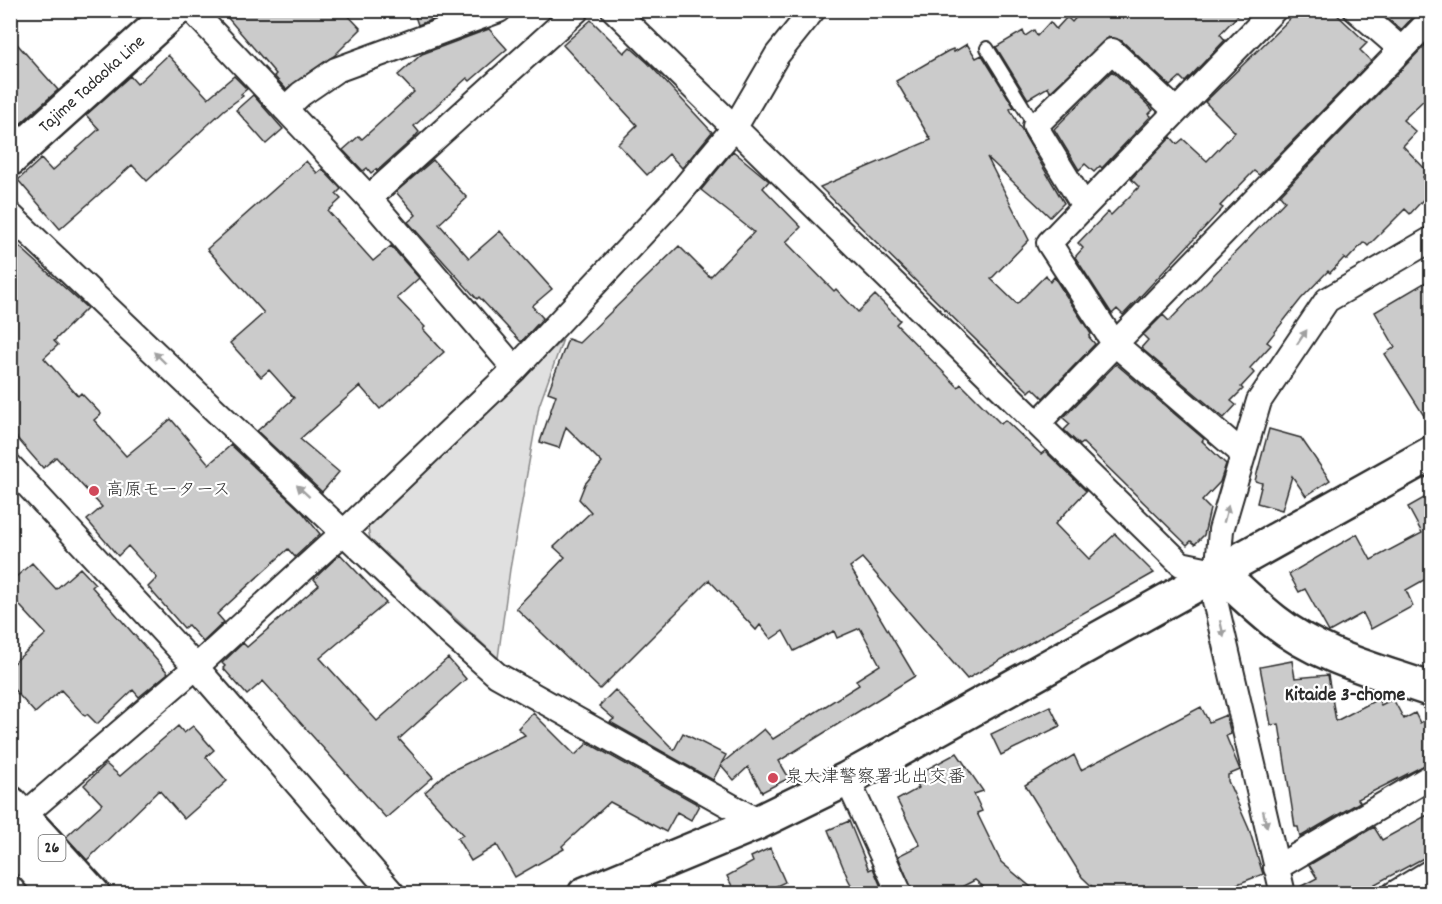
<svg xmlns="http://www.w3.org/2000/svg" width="1442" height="904" font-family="Dekko,'Klee One',sans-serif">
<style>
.green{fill:#e0e0e0;stroke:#868686;stroke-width:1.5}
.building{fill:#cbcbcb;stroke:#2b2b2b;stroke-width:1.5}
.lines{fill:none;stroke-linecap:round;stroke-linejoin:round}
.lane-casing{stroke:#2b2b2b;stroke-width:16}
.street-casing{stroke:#2b2b2b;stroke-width:28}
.secondary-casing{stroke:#2b2b2b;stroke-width:38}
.highway-casing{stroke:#2b2b2b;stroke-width:38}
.lane{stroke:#fff;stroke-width:12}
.street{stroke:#fff;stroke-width:24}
.secondary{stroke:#fff;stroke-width:33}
.highway{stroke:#fff;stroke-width:33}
.oneway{fill:#a0a0a0}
.poi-dot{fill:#d1495b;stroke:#fff;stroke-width:2}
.labels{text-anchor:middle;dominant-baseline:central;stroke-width:4.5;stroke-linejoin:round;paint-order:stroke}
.shield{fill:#fff;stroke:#6b6b6b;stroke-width:1.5}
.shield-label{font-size:16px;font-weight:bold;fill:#2b2b2b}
.street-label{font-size:18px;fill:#2b2b2b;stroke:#fff}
.poi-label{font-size:18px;fill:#2b2b2b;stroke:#fff;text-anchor:start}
.neighbourhood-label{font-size:20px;font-weight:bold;fill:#2b2b2b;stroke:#fff}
</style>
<rect width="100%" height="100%" fill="#fff"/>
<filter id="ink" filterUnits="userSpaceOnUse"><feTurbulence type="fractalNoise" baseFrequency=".0167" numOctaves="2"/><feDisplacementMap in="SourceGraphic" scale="12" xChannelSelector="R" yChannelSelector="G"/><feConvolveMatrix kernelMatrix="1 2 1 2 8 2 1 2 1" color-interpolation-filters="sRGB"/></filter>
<g filter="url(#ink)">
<path class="green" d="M563 339 539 406 510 569 498 658 370 539 368 528Z"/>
<path class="building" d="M221 10H343L361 29 335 55 286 89 274 76 276 74Z
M413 10H456L418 25Z
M1088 10H1243L1220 34 1225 40 1185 82 1180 77 1170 86 1122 41 1109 37 1050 92 1048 87 1028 99 996 47 1023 31 1025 36 1034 30 1037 36 1050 22 1056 29 1067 17 1072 22 1080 13Z
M1299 10H1332L1367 43 1360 50 1371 61 1259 175 1254 171 1220 206 1223 208 1123 315 1117 309 1112 314 1075 257 1083 248 1078 243 1108 212 1111 215 1139 187 1131 179 1171 137 1177 144 1183 139 1207 161 1235 132 1205 102Z
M1378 10H1404L1412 18 1401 30Z
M591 20 624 53 630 47 648 63 712 132 682 168 669 154 647 175 618 144 637 125 563 45Z
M489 29 507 49 470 81 467 78 414 126 419 132 414 138 377 171 376 169 371 173 367 168 363 171 343 150 359 136 362 139 414 92 398 75 422 54Z
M10 36 58 90 10 133Z
M1431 39V88L1424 95 1426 98 1403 120 1416 132 1403 146 1428 172 1423 177 1431 185V191L1410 214 1405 209 1368 246 1364 242 1347 260 1344 258 1330 273 1328 271 1301 299 1267 342 1271 345 1250 368 1254 373 1241 387 1243 389 1231 401 1236 405 1224 418 1141 348 1148 340 1143 335 1163 315 1169 321 1285 201 1280 195Z
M967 44 976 58 982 55 1014 107 1010 109 1023 133 1064 203 1050 217 987 157 1029 240 991 279 1017 304 1046 275 1050 282 1054 277 1091 334 1089 337 1095 344 1043 398 1033 388 1029 392 820 187 931 140 896 81 948 51 953 49 954 52Z
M168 55 208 98 234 76 247 89 241 94 243 96 224 110 147 181 132 165 60 229 18 180 41 159 52 171 99 129 86 115 130 76 137 84Z
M1112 71 1150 107 1153 110 1149 114 1151 116 1102 168 1100 166 1094 172 1085 164 1079 170 1054 129Z
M253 95 283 129 266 144 236 110Z
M733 151 769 181 763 188 801 227 786 242 834 291 836 289 858 312 875 295 900 320 896 324 958 387 961 384 1001 424 1005 420 1041 454 1045 451 1086 491 1055 524 1089 559 1115 534 1154 573 967 679 862 558 850 567 915 676 779 761 789 778 762 792 748 767 734 780 721 765 713 780 610 722 614 719 599 706 615 690 674 750 683 733 726 755 721 764 764 729 773 739 859 685 856 680 880 665 860 628 837 638 834 631 794 651 783 631 771 639 760 625 756 630 709 580 600 689 516 608 565 557 554 547 591 512 579 499 585 484 602 463 566 427 559 448 540 442 556 395 548 392 568 339 579 343 679 246 710 277 754 232 701 190Z
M433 160 467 198 439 224 469 258 500 231 552 289 532 306 543 318 521 342 479 297 477 299 408 222 416 215 396 192Z
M306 161 317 173 322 169 341 189 336 194 341 199 328 211 373 261 391 246 419 278 397 298 425 327 423 329 444 352 380 409 360 386 300 439 339 472 322 492 257 431 294 398 269 370 261 377 230 343 264 313 207 249Z
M10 238 87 308 54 341 58 345 44 358 78 396 81 393 101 414 94 420 126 456 171 419 209 464 231 445 303 513 320 534 295 557 288 549 217 614 224 622 203 642 188 625 184 628 148 587 157 578 128 546 118 556 87 520 102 507 56 457 43 468 10 430Z
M1431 279V427L1385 354 1395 347 1375 312Z
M1116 364 1204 439 1202 441 1226 464 1220 482 1202 501 1210 509 1204 535 1195 544 1191 541 1187 545 1083 443 1080 445 1064 430 1070 424 1063 418Z
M1269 429 1301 438 1330 480 1306 496 1292 476 1282 510 1257 503 1262 483 1255 481Z
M1431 494V576L1406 590 1413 606 1371 629 1363 613 1329 632 1305 589 1299 592 1289 574 1357 534 1371 560 1422 533 1408 507Z
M340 554 386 603 320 658 377 721 448 658 466 679 399 739 433 777 386 818 263 681 247 695 223 668 225 666 222 663 243 643 247 647 319 585 314 579Z
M32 563 56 589 80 568 95 584 92 587 168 673 139 697 133 690 97 724 87 714 85 716 61 690 35 713 10 685V666L46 634 10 595V582Z
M1292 661 1295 678 1328 675 1336 721 1378 699 1381 705 1393 699 1404 719 1415 713 1420 723 1431 717V762L1358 799 1360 802 1300 837 1298 827H1295L1279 724 1271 725 1260 667Z
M1050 706 1060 726 1001 755 991 734Z
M1201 707 1209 722 1226 715 1228 722 1231 734 1226 736 1240 770 1228 775V781L1249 829 1263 874 1212 894H1100L1082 877 1025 785 1074 755 1081 770Z
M533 713 575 755 588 743 699 805 691 820 677 812 666 832 610 802 562 846 564 849 515 877 497 845 471 861 457 838 463 835 425 792 447 773 525 735 518 728Z
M178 726 184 733 193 726 214 750 206 757 227 781 184 819 159 790 87 860 66 837 102 804 84 785 106 764 120 776Z
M957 753 983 791 974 794 982 811 977 813 1001 862 1039 894H992L975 880 948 894H914L898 856 920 845 897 800 919 788 914 776Z
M1431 813V854L1375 884 1377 887 1365 894H1297L1296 889 1317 878 1309 865 1374 827 1382 840Z
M849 821 869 870 873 868 884 894H856L848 879 828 830Z
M770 848 785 882 760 894H736L727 876 753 862 751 857Z"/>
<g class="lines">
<g class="lane-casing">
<path id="lane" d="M987 48 1035 126"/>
</g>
<g class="street-casing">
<path id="street" d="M192 10 369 198 515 369
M614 10 1181 564 1219 572
M1356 10 1401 49
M285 109 301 94 336 70 499 10
M369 198 577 10
M1084 206 1035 126 1112 51 1176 111
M10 215 445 629 497 675 759 822
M1039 422 1432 18
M1242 453 1114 343 1049 243 1274 10
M10 466 196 667 393 894
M847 779 900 894
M23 816 196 667 345 531 515 369 674 200 735 127 777 55 813 10
M1276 868 1432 776
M1283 894 1215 601 1221 530 1259 401 1327 300 1432 239
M1394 894 1432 871"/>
</g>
<g class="secondary-casing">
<g id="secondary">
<path id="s1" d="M10 159 175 10"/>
<path d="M1219 572C1237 588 1255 606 1274 621 1319 657 1378 671 1432 690"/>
<path d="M585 894 759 822 847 779 1432 453"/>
</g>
</g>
<g class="highway-casing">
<path id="highway" d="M10 803 93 894
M10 840 56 894"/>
</g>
<use href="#lane" class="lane"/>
<use href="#street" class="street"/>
<use href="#secondary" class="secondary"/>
<use href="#highway" class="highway"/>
</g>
<defs><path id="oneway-solid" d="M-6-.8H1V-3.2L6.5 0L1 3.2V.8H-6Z" transform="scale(1.5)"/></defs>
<g class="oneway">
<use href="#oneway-solid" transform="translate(1302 337) rotate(-56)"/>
<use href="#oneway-solid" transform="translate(160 358) rotate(-136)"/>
<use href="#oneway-solid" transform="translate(303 491) rotate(-137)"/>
<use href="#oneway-solid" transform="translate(1226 514) rotate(-75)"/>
<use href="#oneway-solid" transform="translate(1222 629) rotate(77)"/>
<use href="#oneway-solid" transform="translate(1265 819) rotate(77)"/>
</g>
</g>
<g class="poi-dot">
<circle cx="94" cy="491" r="6"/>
<circle cx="773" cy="778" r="6"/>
</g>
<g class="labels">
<rect class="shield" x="38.5" y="835" width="27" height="26" rx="4.5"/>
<g class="shield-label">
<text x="52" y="848">26</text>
</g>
<g class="street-label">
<text stroke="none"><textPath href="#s1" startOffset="111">Tajime Tadaoka Line</textPath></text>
</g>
<g class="poi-label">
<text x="106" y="491">高原モータース</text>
<text x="785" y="778">泉大津警察署北出交番</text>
</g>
<g class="neighbourhood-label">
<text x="1345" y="696">Kitaide 3-chome</text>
</g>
</g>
<rect width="1442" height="904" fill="none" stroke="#fff" stroke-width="36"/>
<rect x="18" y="18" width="1406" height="868" fill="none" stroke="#2b2b2b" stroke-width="2" filter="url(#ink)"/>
</svg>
